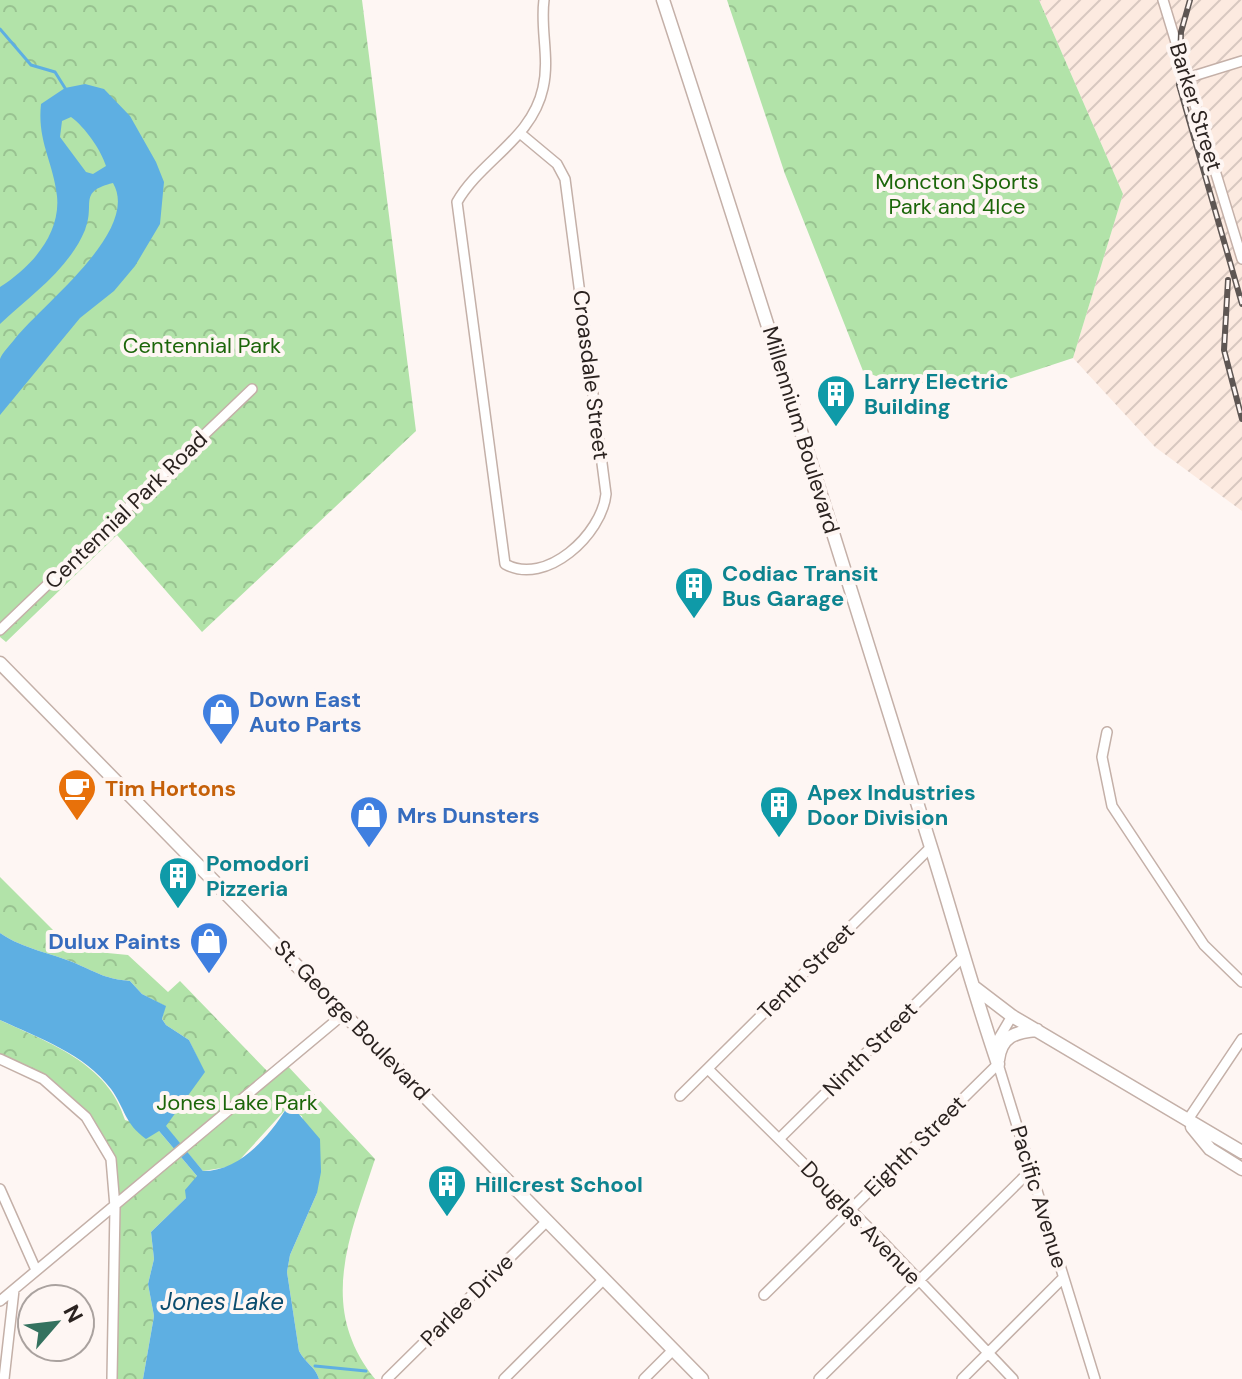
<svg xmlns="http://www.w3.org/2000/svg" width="1242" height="1379" font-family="'DM Sans',sans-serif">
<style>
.industrial{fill:url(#industrial-furrows)}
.park{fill:url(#park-crowns)}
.water{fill:#5eafe2;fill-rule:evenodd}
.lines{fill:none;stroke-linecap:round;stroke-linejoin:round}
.stream{stroke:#5eafe2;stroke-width:3}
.street-casing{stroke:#c4b0a8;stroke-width:12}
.secondary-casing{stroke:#c4b0a8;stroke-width:15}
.street{stroke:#fff;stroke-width:9}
.secondary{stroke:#fff;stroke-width:12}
.rail-casing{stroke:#5e5653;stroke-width:6}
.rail{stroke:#fef6f3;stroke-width:3;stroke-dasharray:9;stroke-linecap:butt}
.labels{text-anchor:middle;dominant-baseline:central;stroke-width:8;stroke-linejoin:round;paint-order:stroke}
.street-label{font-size:22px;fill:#2b2320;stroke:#fef6f3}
.park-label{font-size:22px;fill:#1c660a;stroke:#fef6f3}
.culture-label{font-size:22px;font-weight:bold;fill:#0d838f;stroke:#fef6f3;text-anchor:start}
.shop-label{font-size:22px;font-weight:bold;fill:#366cbe;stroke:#fef6f3;text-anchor:start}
.food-label{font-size:22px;font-weight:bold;fill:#c56008;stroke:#fef6f3;text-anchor:start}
.water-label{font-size:24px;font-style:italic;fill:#0b4c6e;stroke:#fef6f3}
</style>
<defs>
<pattern id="industrial-furrows" width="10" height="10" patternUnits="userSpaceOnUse" patternTransform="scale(2)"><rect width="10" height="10" fill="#fceae0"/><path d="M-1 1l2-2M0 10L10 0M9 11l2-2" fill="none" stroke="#d8c8c0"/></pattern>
<pattern id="park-crowns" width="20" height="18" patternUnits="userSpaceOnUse" patternTransform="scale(2)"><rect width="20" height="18" fill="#b2e3a9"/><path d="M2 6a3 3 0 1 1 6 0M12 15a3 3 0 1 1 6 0" fill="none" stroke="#99c291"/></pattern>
</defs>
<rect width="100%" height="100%" fill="#fef6f3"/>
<path class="industrial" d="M1039 0H1242V511L1155 447 1073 358 1123 194Z"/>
<path class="park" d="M0 0H362L416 431 202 632 117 535 6 642 0 637Z
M727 0H1039L1123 194 1073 358 988 386 889 381 863 371 785 174Z
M0 877 56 933 87 951 128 955 168 992 180 981 269 1073 283 1061 375 1159C350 1236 317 1307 375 1379H319C315 1366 305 1363 299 1351L287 1272 290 1255 317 1193 302 1116 286 1109 234 1166 203 1171 165 1126 204 1072 189 1040 166 1025 162 1019 165 1006 142 994 130 981C106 979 98 973 77 964 50 952 25 950 0 933Z
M0 1020C49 1043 108 1063 125 1120L159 1131 197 1176 186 1198 151 1232 154 1259 148 1284 154 1316 143 1379H112L111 1159 86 1117 43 1079 0 1059Z"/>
<path class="water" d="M85 84 104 89 130 116 156 162 164 182 160 224 135 266 114 291 80 318 0 415C0 398 0 376 0 359 2 353 10 345 14 340 41 305 141 231 113 183 77 192 96 203 85 230 69 269 30 296 0 324V287C30 268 61 235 57 196 53 161 37 141 41 104L65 88ZM71 117C85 127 101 150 106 166L93 174 86 172 60 137 62 121Z
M0 933C25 950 50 952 77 964 98 973 106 979 130 981L142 994 166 1006 162 1019 166 1025 189 1040 205 1072 166 1126 203 1171C239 1171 268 1138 286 1109L297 1112 320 1139 321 1172 317 1193 290 1255 287 1272 299 1351C305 1363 315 1366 319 1379H143L154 1316 148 1284 154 1259 151 1232 186 1198 185 1190 197 1176 159 1131 146 1139C124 1123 126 1110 111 1089 85 1054 39 1038 0 1020Z"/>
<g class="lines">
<path class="stream" d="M0 29 31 65 55 72 65 88
M315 1366 366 1371"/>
<g class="street-casing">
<path id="street" d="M1163 0 1242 259
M1187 78 1242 61
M521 134 557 164 565 179 606 494C602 534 546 587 505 564L457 202C481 160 532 139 543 88 550 58 540 29 544 0
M0 630 252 389
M1107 732 1102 757 1112 806 1204 945 1242 982
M1012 1016 999 1038 998 1064 1095 1379
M0 1059 43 1079 86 1117 111 1159 115 1207 112 1379
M708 1069 880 1239 1013 1379
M680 1096 931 847
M1187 1121 1242 1039
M779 1139 962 958
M0 1189 36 1270
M764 1295 998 1064
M0 1301 345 1013
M4 1379 14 1290
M387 1379 547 1221
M504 1379 604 1279
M644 1379 673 1350
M819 1379 1031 1170
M962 1379 1063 1278"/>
</g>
<g class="secondary-casing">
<path id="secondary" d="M663 0C755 280 842 562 930 844 953 917 973 991 998 1064
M0 663 702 1379
M974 987 1012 1016 1242 1152
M998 1060C1001 1036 1015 1032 1037 1030
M1192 1127 1210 1149 1242 1169"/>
</g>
<use href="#street" class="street"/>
<use href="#secondary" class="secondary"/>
<g class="rail-casing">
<path id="rail" d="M1190 0 1181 32 1179 85 1242 304
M1228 280 1224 350 1242 419"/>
</g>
<use href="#rail" class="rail"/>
</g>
<defs>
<g id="building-pin" transform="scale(2)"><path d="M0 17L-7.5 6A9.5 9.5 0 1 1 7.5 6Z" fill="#0f9aa8" stroke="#fef6f3"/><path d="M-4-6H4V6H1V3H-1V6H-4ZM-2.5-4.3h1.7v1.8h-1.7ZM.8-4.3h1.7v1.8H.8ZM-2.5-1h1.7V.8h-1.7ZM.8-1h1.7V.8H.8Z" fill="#fff"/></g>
<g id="shop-pin" transform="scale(2)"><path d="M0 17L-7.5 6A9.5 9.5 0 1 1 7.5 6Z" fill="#3f7fe0" stroke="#fef6f3"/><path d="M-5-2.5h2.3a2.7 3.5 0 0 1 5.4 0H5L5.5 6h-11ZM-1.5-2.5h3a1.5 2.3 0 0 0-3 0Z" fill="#fff"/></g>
<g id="cafe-pin" transform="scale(2)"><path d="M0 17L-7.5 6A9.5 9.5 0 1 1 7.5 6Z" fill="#e8710a" stroke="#fef6f3"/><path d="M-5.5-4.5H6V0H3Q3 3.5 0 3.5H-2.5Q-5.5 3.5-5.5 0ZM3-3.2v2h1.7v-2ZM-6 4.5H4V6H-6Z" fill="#fff"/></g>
</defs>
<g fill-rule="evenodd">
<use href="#building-pin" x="836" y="394"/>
<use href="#building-pin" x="694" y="586"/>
<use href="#shop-pin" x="221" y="712"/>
<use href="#cafe-pin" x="77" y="788"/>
<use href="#building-pin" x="779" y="805"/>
<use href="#shop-pin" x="369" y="815"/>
<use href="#building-pin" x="178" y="876"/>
<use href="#shop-pin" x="209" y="941"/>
<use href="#building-pin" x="447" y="1184"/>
</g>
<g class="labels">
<g class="street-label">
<text transform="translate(1196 107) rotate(73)">Barker Street</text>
<text transform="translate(591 375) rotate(83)">Croasdale Street</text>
<text transform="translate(801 430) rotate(73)">Millennium Boulevard</text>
<text transform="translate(126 510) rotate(-44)">Centennial Park Road</text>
<text transform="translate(806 971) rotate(-45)">Tenth Street</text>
<text transform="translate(352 1020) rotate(46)">St. George Boulevard</text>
<text transform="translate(870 1049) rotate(-45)">Ninth Street</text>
<text transform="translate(915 1146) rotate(-45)">Eighth Street</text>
<text transform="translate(1039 1197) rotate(73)">Pacific Avenue</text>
<text transform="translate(861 1223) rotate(46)">Douglas Avenue</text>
<text transform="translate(467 1300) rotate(-45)">Parlee Drive</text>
</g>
<g class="park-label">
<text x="957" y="181">Moncton Sports<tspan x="957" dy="25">Park and 4Ice</tspan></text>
<text x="202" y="345">Centennial Park</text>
<text x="237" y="1102">Jones Lake Park</text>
</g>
<g class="culture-label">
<text x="864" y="381">Larry Electric<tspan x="864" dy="25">Building</tspan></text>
<text x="722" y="573">Codiac Transit<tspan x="722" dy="25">Bus Garage</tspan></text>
<text x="807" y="792">Apex Industries<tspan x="807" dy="25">Door Division</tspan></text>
<text x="206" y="863">Pomodori<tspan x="206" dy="25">Pizzeria</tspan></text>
<text x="475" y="1184">Hillcrest School</text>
</g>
<g class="shop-label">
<text x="249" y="699">Down East<tspan x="249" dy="25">Auto Parts</tspan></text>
<text x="397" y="815">Mrs Dunsters</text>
<text x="181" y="941" text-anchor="end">Dulux Paints</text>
</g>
<g class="food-label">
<text x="105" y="788">Tim Hortons</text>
</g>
<g class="water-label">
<text x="222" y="1301">Jones Lake</text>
</g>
</g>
<g transform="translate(56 1323) rotate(62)"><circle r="38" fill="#fef6f3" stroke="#aaa29f" stroke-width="2"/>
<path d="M0-6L14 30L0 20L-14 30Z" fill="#34725f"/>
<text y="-12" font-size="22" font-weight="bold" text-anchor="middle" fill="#2b2320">N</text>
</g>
</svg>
